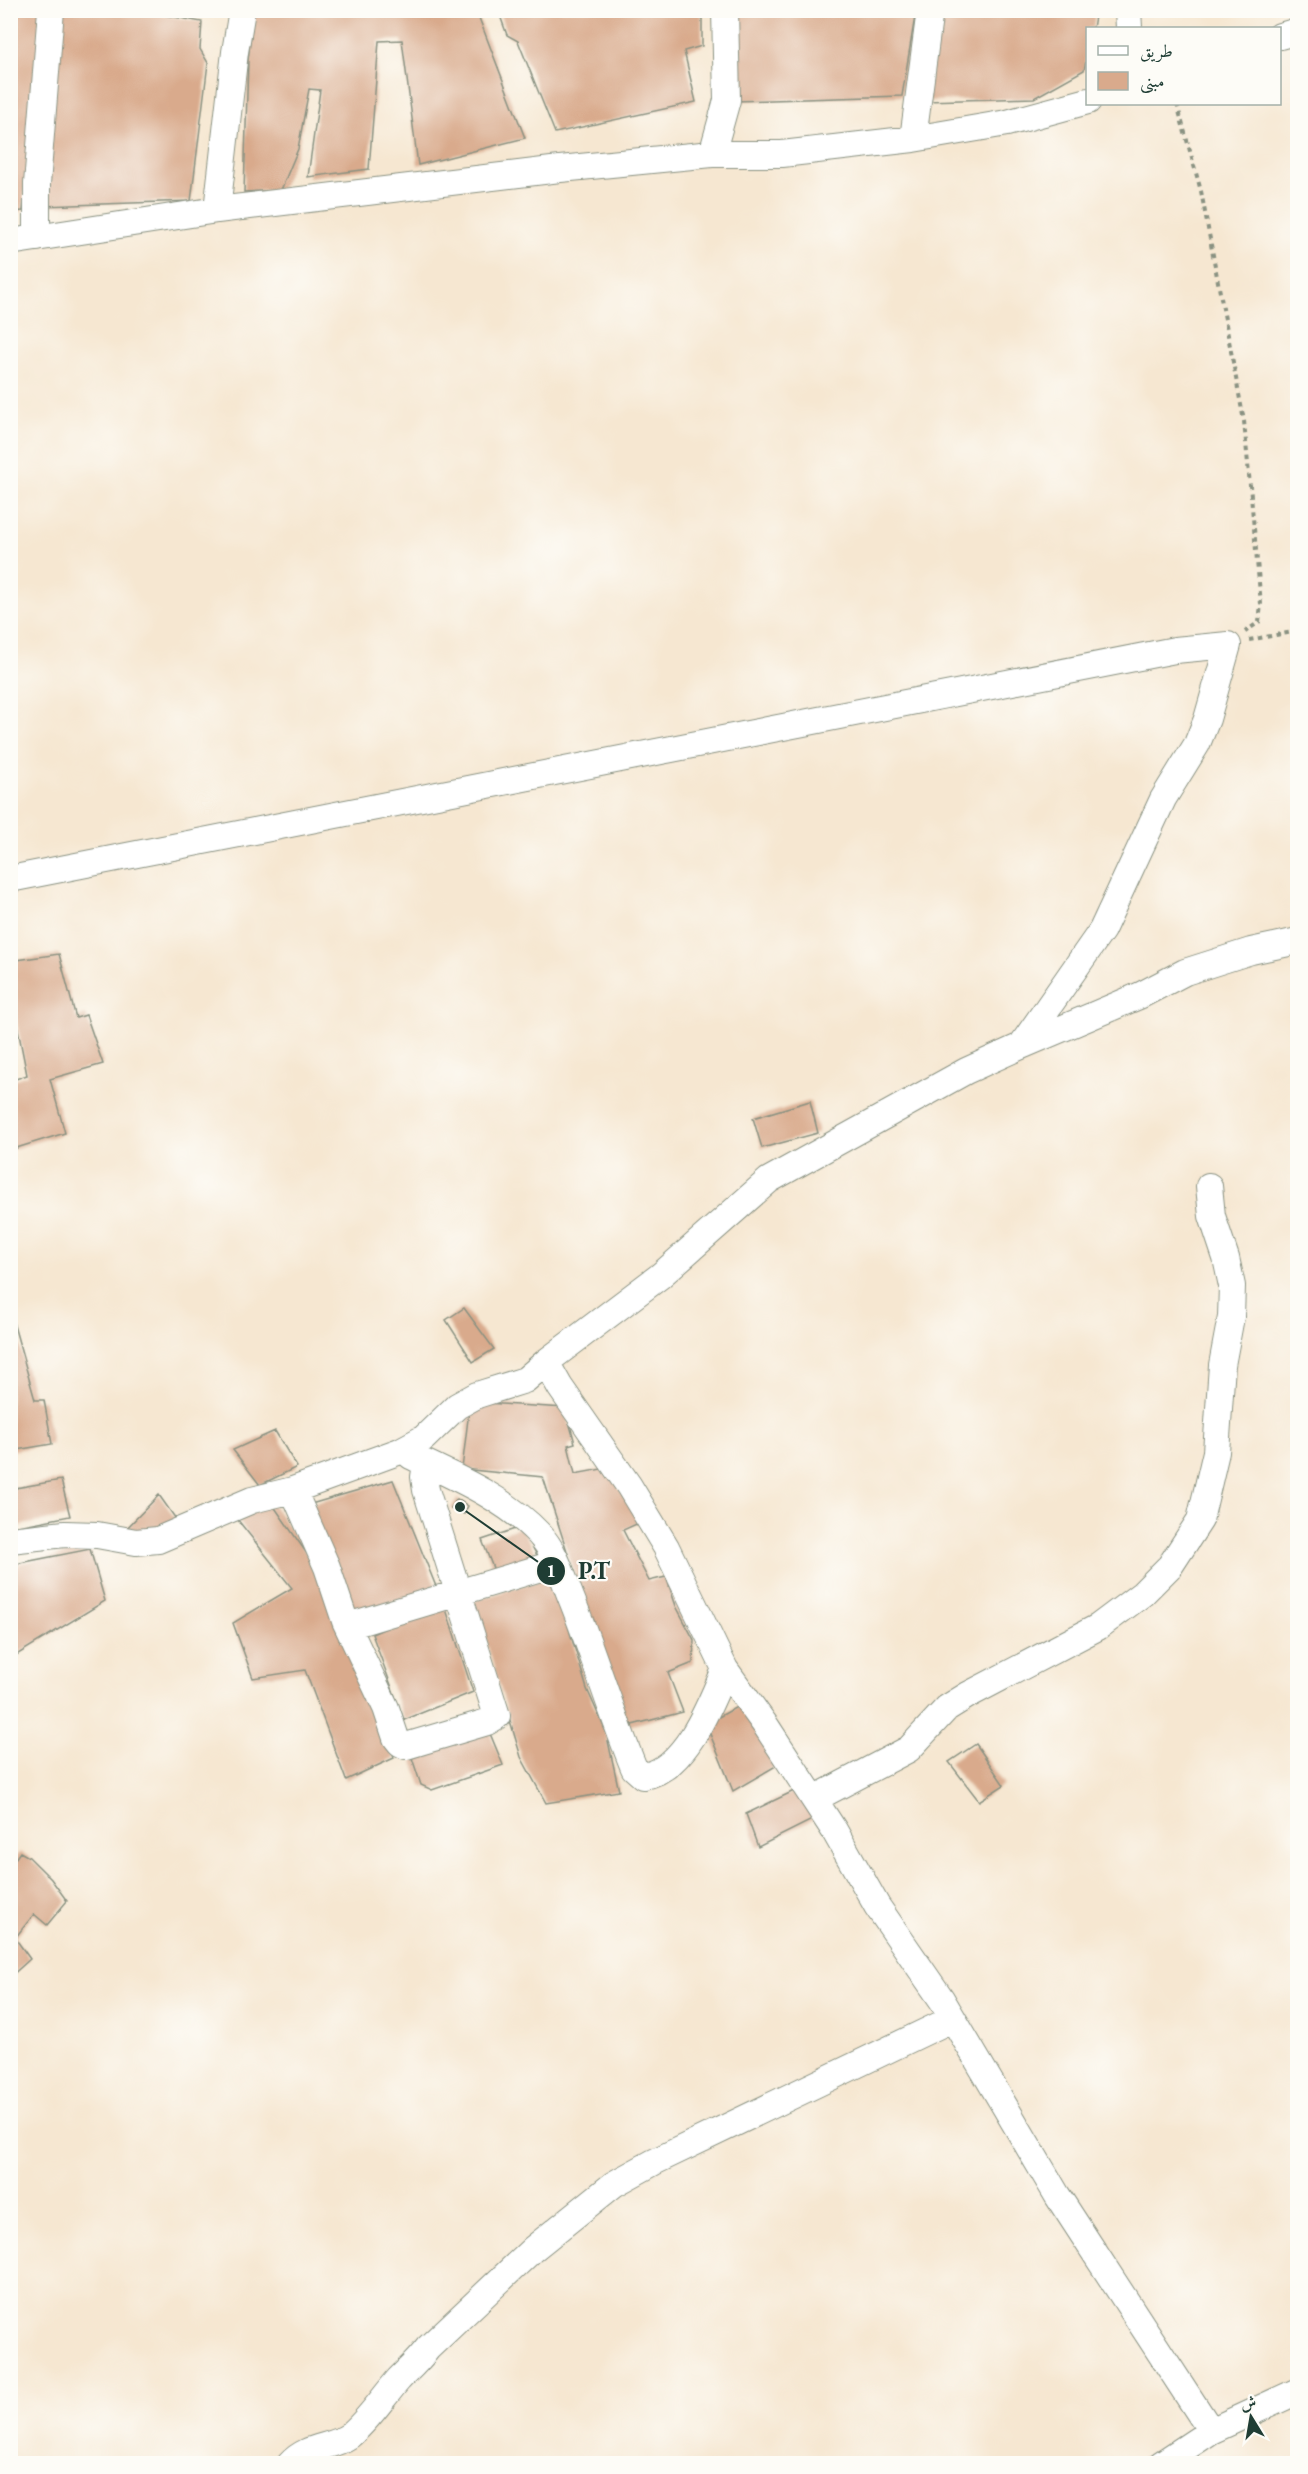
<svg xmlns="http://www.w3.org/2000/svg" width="1308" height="2474" font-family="'EB Garamond',Amiri,serif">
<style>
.building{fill:#d9aa8c}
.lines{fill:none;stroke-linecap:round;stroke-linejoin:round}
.minor-casing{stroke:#8a9282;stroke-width:28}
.path{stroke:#8a9282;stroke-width:4;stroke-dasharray:4.5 4.5;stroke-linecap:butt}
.minor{stroke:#fff;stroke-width:26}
.leader{fill:none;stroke:#1f3d34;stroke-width:2}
.callout-dot{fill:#1f3d34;stroke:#fdfcf7;stroke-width:2}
.mark-label{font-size:18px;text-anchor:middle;font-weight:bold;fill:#fff}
.callout-label{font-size:24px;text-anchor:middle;font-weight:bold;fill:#1f3d34;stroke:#fdfcf7;stroke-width:4.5;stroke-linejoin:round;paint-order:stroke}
</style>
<rect width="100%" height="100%" fill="#fdfcf7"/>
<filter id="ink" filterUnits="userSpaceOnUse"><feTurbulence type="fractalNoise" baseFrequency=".0167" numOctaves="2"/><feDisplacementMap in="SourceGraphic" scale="12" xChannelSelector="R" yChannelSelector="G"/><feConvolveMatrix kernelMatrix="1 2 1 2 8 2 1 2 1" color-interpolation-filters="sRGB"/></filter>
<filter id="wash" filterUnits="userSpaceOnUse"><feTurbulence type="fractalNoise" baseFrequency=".008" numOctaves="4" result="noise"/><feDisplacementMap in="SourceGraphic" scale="24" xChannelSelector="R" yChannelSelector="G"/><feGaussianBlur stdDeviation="1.35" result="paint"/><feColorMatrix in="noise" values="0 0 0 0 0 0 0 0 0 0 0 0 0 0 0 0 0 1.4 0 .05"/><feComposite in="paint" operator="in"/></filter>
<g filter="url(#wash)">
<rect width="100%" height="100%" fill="#f6e7d1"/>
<g id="blocks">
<path class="building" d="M10 10H41L23 211 10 212Z
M57 10H137L202 22 200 49 208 63 191 201 42 206Z
M254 10H476L525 138 418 165 402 40 379 41 369 169 308 177 320 90 309 89 298 149 281 190 244 192 248 60Z
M498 10H702V46L684 51 696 102 555 133 518 41 507 35Z
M735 10H916L902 96 735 101Z
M942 10H1096L1093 28H1088V53L1084 70 1034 98 925 101Z
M59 954 76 1018 86 1015 103 1064 50 1079 65 1133 10 1150V1081L27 1075 15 1014 10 961Z
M810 1101 818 1133 762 1148 753 1118Z
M464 1308 494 1349 473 1362 446 1320Z
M10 1311 35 1400H44L52 1444 10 1451Z
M470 1402 565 1408 575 1443 568 1445 575 1474 607 1468 641 1522 623 1530 649 1581 666 1577 676 1606 694 1640 693 1663 668 1673 683 1712 624 1727 543 1477 462 1469Z
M275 1431 297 1467 260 1485 233 1450Z
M61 1480 70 1516 13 1527 10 1518V1489Z
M393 1480 437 1589 347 1616 311 1504Z
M159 1495 178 1522 164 1530 123 1532Z
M457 1499 468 1506 464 1514 451 1508Z
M271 1502 326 1581 380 1699 394 1758 346 1780 305 1670 253 1678 233 1623 292 1588 237 1519Z
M521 1527 538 1557 495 1573 482 1540Z
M90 1549 105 1601 10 1659V1571L20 1563Z
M553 1576 587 1689 606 1732 619 1791 546 1803 521 1757 474 1601Z
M444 1603 473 1692 404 1720 372 1634Z
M742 1704 781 1763 733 1791 706 1724Z
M489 1731 503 1765 432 1790 421 1785 412 1758Z
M976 1744 1004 1785 979 1801 949 1762Z
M798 1789 816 1818 758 1847 746 1814Z
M20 1852 29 1857 51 1879 67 1901 47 1925 34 1914 15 1938 30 1959 10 1977V1866Z
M10 2057 20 2068 10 2080Z"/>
</g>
</g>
<g filter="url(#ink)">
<use href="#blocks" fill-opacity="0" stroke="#8a9282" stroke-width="1.5"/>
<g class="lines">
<g class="minor-casing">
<path id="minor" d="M1128 10 1129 28
M1280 36 1298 31
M913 139 930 10
M712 154 727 100 725 10
M217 210 235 52 242 10
M37 238V184L51 10
M10 242 217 210 560 169 712 154H782L913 139 1007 123 1088 101
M10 879 1175 650 1228 645 1207 719 1197 744 1163 799 1102 930 1021 1046 966 1071 769 1180 660 1276 546 1362
M1021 1046 1141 995 1185 972 1251 951 1298 941
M411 1456C455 1477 505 1498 539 1534 556 1552 563 1578 572 1600 594 1655 611 1712 634 1768L643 1776C685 1771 711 1703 725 1669
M293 1490 327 1567 345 1621 386 1708 396 1738 400 1743 406 1746 487 1722 497 1716 426 1490 424 1477 426 1464
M10 1540 65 1534 97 1535 136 1542 158 1540 252 1500 293 1490 400 1451 424 1438 457 1406 477 1395 525 1380 546 1362 560 1387 629 1486 666 1547 725 1669 766 1726 834 1830 877 1906 942 2000 1057 2195 1211 2431
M348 1626 557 1563
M814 1799 909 1749 947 1708 968 1695 1098 1627 1142 1594 1170 1566 1200 1520 1216 1452 1222 1365 1231 1317 1232 1286 1226 1258 1212 1216 1209 1186
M290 2464C308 2444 330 2449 349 2436 368 2421 383 2397 399 2379 409 2369 419 2360 428 2348L533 2249 614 2184 654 2162 952 2019
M1161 2464 1211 2431 1298 2391"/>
</g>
<path class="path" d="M1177 104 1201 191 1244 421 1261 604 1259 622 1245 632
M1249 640 1298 631"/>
<use href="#minor" class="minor"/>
</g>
</g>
<path class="leader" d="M460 1507L551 1571"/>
<g class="callout-dot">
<circle cx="460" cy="1507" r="6"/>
<circle cx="551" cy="1571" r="15"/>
</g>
<g class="mark-label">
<text x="551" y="1577">1</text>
</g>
<g class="callout-label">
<text x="594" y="1579">P.T</text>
</g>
<rect width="1308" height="2474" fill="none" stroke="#fdfcf7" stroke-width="36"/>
<rect x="1086" y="27" width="195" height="78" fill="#fdfcf7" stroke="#a4b0a9" stroke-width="1.5"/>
<rect x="1098" y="46" width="30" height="9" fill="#ffffff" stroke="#a4b0a9" stroke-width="1.5"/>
<text x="1140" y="57" font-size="18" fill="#1f3d34">طريق</text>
<rect x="1098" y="72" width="30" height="18" fill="#d9aa8c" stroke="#a4b0a9" stroke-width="1.5"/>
<text x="1140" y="87" font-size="18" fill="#1f3d34">مبنى</text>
<g transform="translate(1251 2417) rotate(349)" stroke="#fdfcf7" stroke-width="4.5" paint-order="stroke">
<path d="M0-4.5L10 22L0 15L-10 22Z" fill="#1f3d34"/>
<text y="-9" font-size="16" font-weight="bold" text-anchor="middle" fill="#1f3d34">ش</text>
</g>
</svg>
